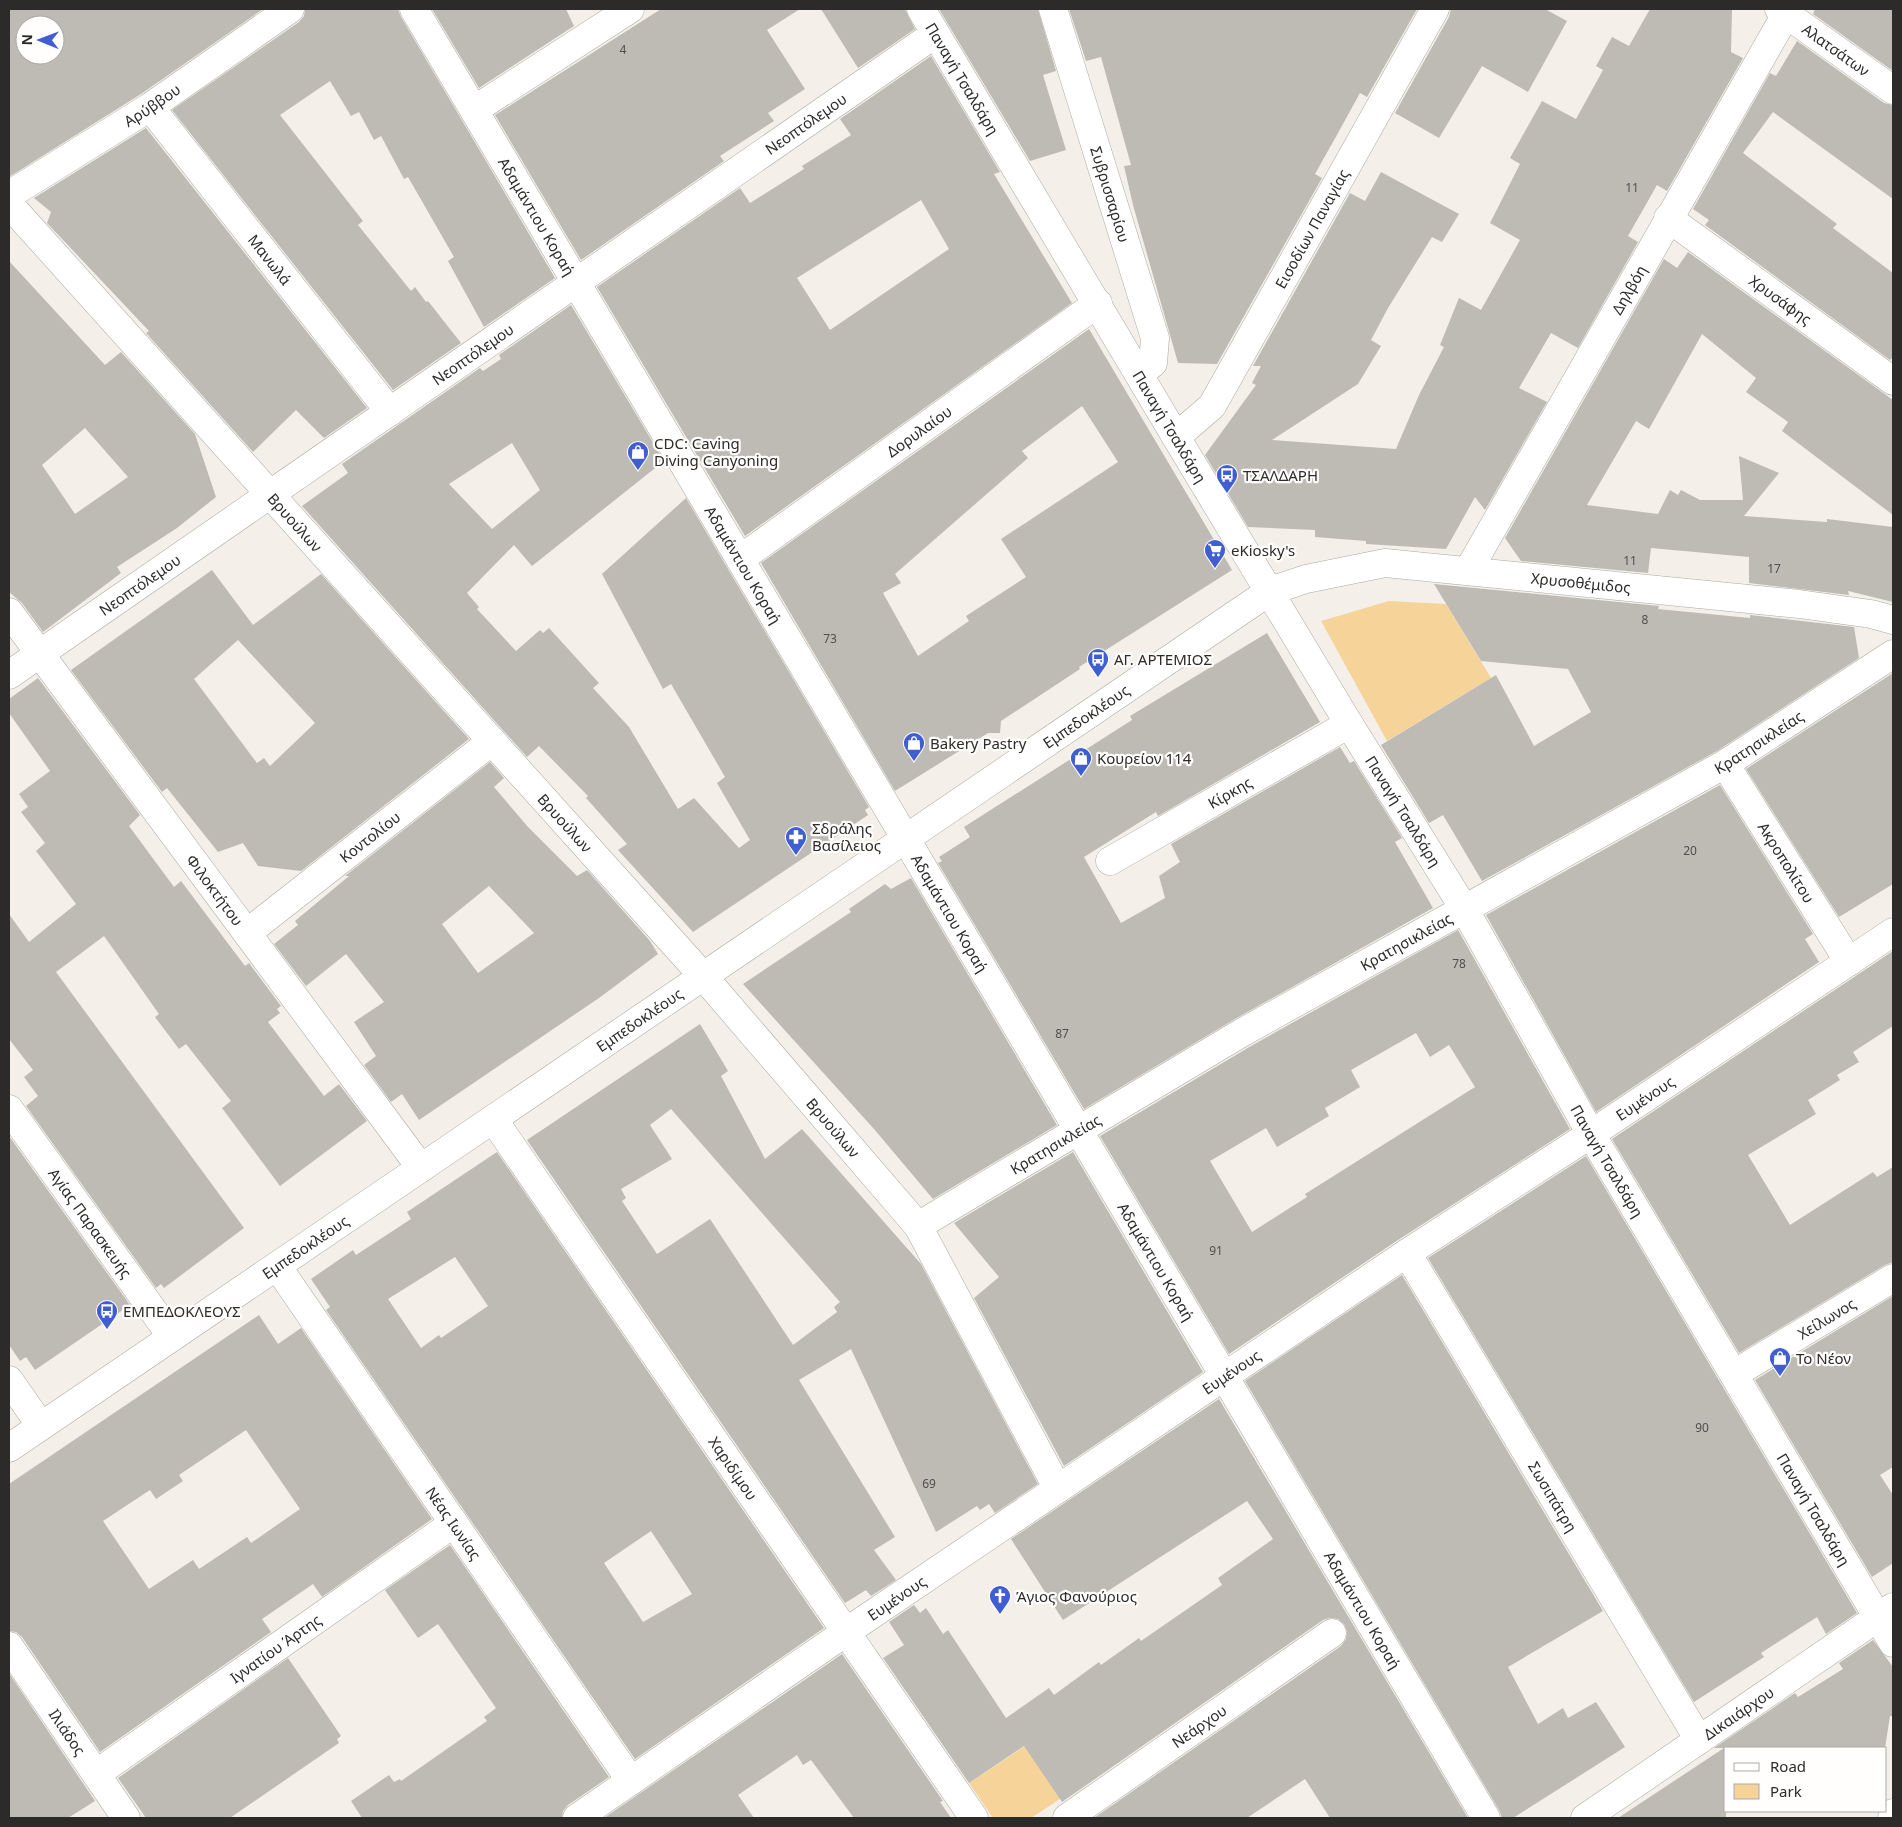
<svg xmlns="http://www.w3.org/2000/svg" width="1902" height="1827" font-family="'Noto Sans',sans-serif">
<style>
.green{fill:#f6d499}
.building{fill:#bebab4;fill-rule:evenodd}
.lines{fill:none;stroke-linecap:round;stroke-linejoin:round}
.street-casing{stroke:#aca8a1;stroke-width:29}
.street{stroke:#fff;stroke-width:28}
.labels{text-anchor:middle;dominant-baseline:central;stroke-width:4.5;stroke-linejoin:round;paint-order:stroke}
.number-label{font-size:12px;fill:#514f4c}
.street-label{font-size:15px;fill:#2d2b29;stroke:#fffefc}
.poi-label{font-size:15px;fill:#2d2b29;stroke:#fffefc;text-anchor:start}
</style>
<rect width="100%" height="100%" fill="#f4f0e9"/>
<path class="green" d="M1389 601 1446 604 1491 678 1387 741 1321 621Z
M1025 1746 1060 1799 1031 1818H993L969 1783Z"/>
<path class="building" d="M9 9H263L141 94 9 177ZM25 25H55V55H25Z
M305 9H398L401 17 555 278 484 327 448 261 454 257 408 177 404 179 381 136 374 140 359 112 351 116 330 81 280 115 363 221 358 225 411 291 415 287 426 302 428 301 461 343 393 390 172 110 299 22 304 16Z
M432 9H566L574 26 479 88Z
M661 9H800L767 30 805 89 768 113 774 121 720 156 724 161 581 260 495 115Z
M821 9H905L915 29 858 68Z
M939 9H1038L1056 71 1043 75 1066 150 1030 161Z
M1069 9H1417L1367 97 1360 93 1338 133 1315 174 1322 178 1217 364 1178 363 1133 205 1124 166 1131 165 1101 57 1086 61Z
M1451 9H1545L1567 21 1528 92 1482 66 1439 138 1395 113 1449 17Z
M1650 9H1732L1731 52 1743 58 1667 191 1657 185 1628 236 1638 242 1578 348 1551 333 1519 388 1547 402 1485 510 1475 497 1446 549 1366 544V541L1315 537V530L1248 527 1205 455 1256 385 1252 383 1261 366H1253L1350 193 1365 201 1381 172 1459 214 1442 242 1432 237 1388 308 1371 340 1381 346 1358 384 1272 440 1396 449 1419 395 1444 347 1440 345 1459 298 1481 310 1520 240 1490 223 1520 164 1510 158 1542 101 1576 119 1603 70 1596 66 1612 37 1629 46Z
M1815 9H1893V71L1813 14Z
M1797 41 1884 103 1893 105V199L1773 112 1743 153 1837 224 1833 228 1893 273V357L1890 360 1705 225 1709 220 1693 209 1770 73 1776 76Z
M931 56 1000 172 994 174 1072 303 745 536 597 287 740 188 750 203 804 169 802 166 851 135 840 119ZM921 200 949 249 830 330 797 278Z
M146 128 367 408 324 438 296 410 253 452 146 333 149 331 47 223 51 212 34 198Z
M1688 252 1893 400V515L1782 431 1788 422 1746 392 1756 378 1702 334 1649 429 1636 421 1587 505 1658 514 1670 490 1678 495 1681 490 1700 500H1743L1739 456 1779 473 1744 516 1827 522V519L1893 527V602L1848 591 1849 595 1749 583V557L1651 548 1648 573 1521 561 1505 538 1664 259 1677 268Z
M9 261 105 365 121 352 195 434 216 497 177 528 117 567 121 573 43 632 22 603 9 592ZM85 428 128 477 75 514 42 465Z
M571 305 664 461 532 566 514 545 467 593 479 607 477 609 516 651 540 630 543 633 549 628 599 683 593 688 629 727 678 809 694 798 739 848 750 840 717 783 725 777 671 684 663 689 602 574 686 498 869 807 865 810 868 815 693 932 618 850 627 844 586 798 588 796 539 746 527 757 302 506 348 473 342 464 480 368 483 371 501 359 499 355ZM512 443 540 490 492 529 449 484Z
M1089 329 1232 570 1079 667 1080 669 1001 721 1000 733H988L895 791 761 563ZM1082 406 1118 462 1001 539 1026 577 966 616 969 621 918 656 883 593 901 583 895 574 1028 458 1022 451Z
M212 570 253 625 321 574 469 739 301 871 258 866 243 843 218 852 167 788 162 792 71 670ZM238 640 315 723 270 766 264 758 257 763 194 679Z
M1434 584 1659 606 1658 609 1750 618V615L1854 627 1859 658 1717 751 1482 881 1443 815 1429 823 1381 745 1496 675 1534 746 1591 712 1568 669 1481 661Z
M1267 633 1320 722 1158 816 1156 812 1084 857 1121 923 1165 898 1159 876 1180 862 1171 844 1340 747 1350 763 1354 761 1402 838 1395 842 1433 908 1235 1019 1084 1109 938 863 942 861 939 857 970 837 964 827 1132 720 1130 716Z
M1893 673V884L1839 917 1746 769Z
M38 678 140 815 129 826 174 887 181 881 245 966 249 963 281 1006 277 1009 280 1013 268 1022 324 1096 339 1084 367 1121 280 1186 222 1108 231 1101 186 1044 179 1049 155 1017 159 1014 104 936 56 972 244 1228 164 1288 161 1284 156 1288 26 1106 38 1096 24 1077 33 1070 9 1039V914L29 942 76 904 36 851 45 843 21 812 28 807 19 794 50 771 9 713V699Z
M490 762 504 778 494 787 528 827 577 876 587 870 650 941 658 954 599 998 419 1120 402 1094 391 1102 364 1065 376 1056 354 1022 384 1002 346 954 306 986 274 944 298 925 295 921 349 876H345ZM489 886 534 933 478 973 442 924Z
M1720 785 1813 934 1805 939 1819 962 1596 1112 1486 915Z
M911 878 1057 1125 933 1199 874 1129 743 984 851 912 849 909 885 884 891 889Z
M1458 930 1570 1129 1398 1240 1229 1354 1100 1136 1251 1046ZM1416 1033 1430 1057 1449 1045 1475 1087 1305 1194 1307 1197 1252 1232 1210 1161 1266 1128 1277 1147 1329 1116 1325 1108 1360 1087 1351 1070Z
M1893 951V1026L1853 1052 1859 1062 1837 1075 1840 1080 1808 1100 1816 1114 1748 1155 1790 1225 1873 1172 1877 1177 1893 1167V1262L1885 1265 1739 1353 1612 1139Z
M700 1024 728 1071 721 1076 765 1159 802 1129 921 1264 1038 1484 995 1513 989 1504 980 1510 977 1506 936 1532 851 1349 799 1380 895 1537 874 1550 896 1580 871 1596 866 1590 845 1603 527 1140ZM671 1109 840 1302 834 1307 837 1312 793 1345 710 1219 657 1254 622 1201 626 1198 621 1189 672 1159 650 1125Z
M9 1136 130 1305 35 1370 26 1357 20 1361 9 1345Z
M497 1152 824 1628 635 1759 326 1310 330 1307 311 1279 353 1250 356 1255 411 1219 407 1212ZM455 1257 488 1306 441 1338 439 1335 421 1348 388 1299ZM651 1531 692 1594 643 1622 604 1563Z
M1073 1152 1203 1372 1064 1466 974 1298 999 1277 954 1223Z
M1586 1156 1857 1613 1826 1634 1817 1617 1761 1653 1764 1657 1694 1702 1428 1258Z
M1402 1275 1603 1611 1508 1667 1538 1724 1563 1708 1568 1718 1596 1702 1625 1747 1513 1818H1502L1499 1810 1245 1381Z
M1893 1296V1467L1880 1475 1893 1495V1563L1872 1577 1755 1380Z
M259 1315 278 1344 301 1328 432 1519 322 1597 313 1584 262 1619 271 1632 100 1752 22 1637 16 1632 9 1631V1484ZM246 1430 300 1509 251 1543 247 1537 199 1569 193 1560 149 1589 103 1521 150 1490 156 1499 183 1481 179 1475Z
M1219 1399 1468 1818H1330L1305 1779 1247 1818H1094L1341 1646 1346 1639 1347 1631 1344 1624 1338 1619 1330 1618 1323 1620 1062 1802 1024 1746 969 1783 883 1658 904 1645 889 1622 914 1605 920 1613 926 1608 943 1634 948 1630 1006 1718 1049 1688 1054 1695 1099 1662 1101 1665 1139 1638 1141 1641 1222 1585 1218 1578 1273 1539 1247 1501 1063 1620 1011 1539Z
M450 1545 609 1777 568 1805 563 1811 562 1818H362L351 1801 389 1775 394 1782 400 1779 401 1781 487 1721 484 1717 496 1708 438 1624 418 1638 385 1590Z
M1873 1640 1893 1667V1716H1890L1885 1748H1726V1818H1618L1724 1748H1714L1795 1693 1798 1697 1843 1669 1839 1663Z
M842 1654 943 1801 940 1802 951 1818H854L811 1760 803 1765 797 1755 738 1795 754 1818H604Z
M288 1658 341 1736 337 1739 339 1743 230 1818H146L118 1778Z
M9 1673 95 1801 68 1818H9Z"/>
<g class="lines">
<g class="street-casing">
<g id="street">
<path id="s1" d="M414 9 1486 1818"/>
<path id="s2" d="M921 9 1176 437 1349 724 1465 910 1591 1134 1893 1643"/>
<path id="s3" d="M1053 9 1155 338 1153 363 1139 374"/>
<path id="s4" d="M1779 9 1893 90"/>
<path id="s5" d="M150 107 390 412"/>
<path d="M474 110 630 9"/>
<path id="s6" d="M9 195 150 107 290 9"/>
<path id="s7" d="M9 204 703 976 918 1226 1058 1489"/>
<path id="s8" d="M1668 218 1893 381"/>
<path id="s9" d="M1176 437 1212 406 1435 9"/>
<path id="s10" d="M740 559 1098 303"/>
<path id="s11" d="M1468 571 1789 9"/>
<path id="s12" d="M9 612 421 1168"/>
<path id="s13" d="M9 675 935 34"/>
<path id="s14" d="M1725 764 1849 962"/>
<path id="s15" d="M1110 861 1349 724"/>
<path id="s16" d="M247 933 492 741"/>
<path id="s17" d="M9 1109 172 1337"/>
<path id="s18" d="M493 1119 974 1818"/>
<path id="s19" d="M918 1226 1243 1032 1725 764 1893 654"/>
<path id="s20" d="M1407 1253 1699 1740"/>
<path id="s21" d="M277 1266 631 1781"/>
<path id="s22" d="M1734 1374 1893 1278"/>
<path d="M9 1380 41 1426"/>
<path id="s23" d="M9 1448 1270 591 1306 579 1385 563 1799 604 1871 614 1893 620"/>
<path id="s24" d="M9 1646 126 1818"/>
<path id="s25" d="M96 1774 454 1523"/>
<path id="s26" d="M577 1818 846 1632 1407 1253 1591 1134 1893 932"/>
<path id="s27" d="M1067 1818 1332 1633"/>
<path id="s28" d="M1585 1818 1893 1607"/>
<path d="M1892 1818 1893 1813"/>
</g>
</g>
<use href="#street" class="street"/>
</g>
<defs>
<g id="shop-pin" transform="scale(1.125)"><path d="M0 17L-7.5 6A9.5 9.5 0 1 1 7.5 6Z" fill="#415ed0" stroke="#fffefc"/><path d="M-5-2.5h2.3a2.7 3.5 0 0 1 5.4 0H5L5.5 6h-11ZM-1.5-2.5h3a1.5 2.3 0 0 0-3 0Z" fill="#fff"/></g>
<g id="bus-pin" transform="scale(1.125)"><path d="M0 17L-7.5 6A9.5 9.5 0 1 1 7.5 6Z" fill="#415ed0" stroke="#fffefc"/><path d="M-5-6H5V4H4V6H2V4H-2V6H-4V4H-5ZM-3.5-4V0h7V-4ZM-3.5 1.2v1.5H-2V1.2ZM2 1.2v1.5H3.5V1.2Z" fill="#fff"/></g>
<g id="supermarket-pin" transform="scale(1.125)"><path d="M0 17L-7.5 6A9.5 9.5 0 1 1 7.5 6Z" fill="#415ed0" stroke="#fffefc"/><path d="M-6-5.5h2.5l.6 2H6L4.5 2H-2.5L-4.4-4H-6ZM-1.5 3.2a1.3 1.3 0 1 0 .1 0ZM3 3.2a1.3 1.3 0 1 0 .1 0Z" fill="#fff"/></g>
<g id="pharmacy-pin" transform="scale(1.125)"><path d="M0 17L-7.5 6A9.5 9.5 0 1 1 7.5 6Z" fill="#415ed0" stroke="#fffefc"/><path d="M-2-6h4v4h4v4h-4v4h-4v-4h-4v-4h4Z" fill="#fff"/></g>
<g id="church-pin" transform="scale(1.125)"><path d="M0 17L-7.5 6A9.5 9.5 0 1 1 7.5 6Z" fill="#415ed0" stroke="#fffefc"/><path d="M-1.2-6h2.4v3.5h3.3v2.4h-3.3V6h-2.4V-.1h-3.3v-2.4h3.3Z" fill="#fff"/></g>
</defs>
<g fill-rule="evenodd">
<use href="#shop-pin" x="638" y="452"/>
<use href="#bus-pin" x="1227" y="475"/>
<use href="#supermarket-pin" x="1215" y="550"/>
<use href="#bus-pin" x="1098" y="659"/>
<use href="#shop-pin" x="914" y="743"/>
<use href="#shop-pin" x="1081" y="758"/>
<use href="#pharmacy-pin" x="796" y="837"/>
<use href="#bus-pin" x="107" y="1311"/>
<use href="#shop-pin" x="1780" y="1358"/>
<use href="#church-pin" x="1000" y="1596"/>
</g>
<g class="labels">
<g class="number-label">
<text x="623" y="49">4</text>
<text x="1632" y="187">11</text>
<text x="1630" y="560">11</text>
<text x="1774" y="568">17</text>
<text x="1645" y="619">8</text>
<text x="830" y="638">73</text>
<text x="1690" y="850">20</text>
<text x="1459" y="963">78</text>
<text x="1062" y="1033">87</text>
<text x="1216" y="1250">91</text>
<text x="1702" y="1427">90</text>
<text x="929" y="1483">69</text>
</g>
<g class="street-label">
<text stroke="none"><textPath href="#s4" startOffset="70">Αλατσάτων</textPath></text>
<text stroke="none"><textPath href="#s2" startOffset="81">Παναγή Τσαλδάρη</textPath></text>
<text stroke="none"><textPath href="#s6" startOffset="169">Αρύββου</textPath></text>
<text stroke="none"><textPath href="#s13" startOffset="969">Νεοπτόλεμου</textPath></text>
<text stroke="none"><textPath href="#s3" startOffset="194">Συβρισσαρίου</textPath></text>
<text stroke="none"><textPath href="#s1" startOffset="241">Αδαμάντιου Κοραή</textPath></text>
<text stroke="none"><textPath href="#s9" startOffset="251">Εισοδίων Παναγίας</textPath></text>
<text stroke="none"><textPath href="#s5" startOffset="194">Μανωλά</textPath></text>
<text stroke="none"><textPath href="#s11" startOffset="324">Δηλβόη</textPath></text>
<text stroke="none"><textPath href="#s8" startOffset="139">Χρυσάφης</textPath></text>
<text stroke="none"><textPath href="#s13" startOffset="564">Νεοπτόλεμου</textPath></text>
<text stroke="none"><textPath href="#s2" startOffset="486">Παναγή Τσαλδάρη</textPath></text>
<text stroke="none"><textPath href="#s10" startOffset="220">Δορυλαίου</textPath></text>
<text stroke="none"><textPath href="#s7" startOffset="428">Βρυούλων</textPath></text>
<text stroke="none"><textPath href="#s1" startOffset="646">Αδαμάντιου Κοραή</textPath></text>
<text stroke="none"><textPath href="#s23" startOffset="1840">Χρυσοθέμιδος</textPath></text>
<text stroke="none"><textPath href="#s13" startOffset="159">Νεοπτόλεμου</textPath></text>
<text stroke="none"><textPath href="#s23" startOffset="1302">Εμπεδοκλέους</textPath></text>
<text stroke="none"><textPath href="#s19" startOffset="970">Κρατησικλείας</textPath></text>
<text stroke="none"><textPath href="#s15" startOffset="138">Κίρκης</textPath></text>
<text stroke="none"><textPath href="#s2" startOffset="936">Παναγή Τσαλδάρη</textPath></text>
<text stroke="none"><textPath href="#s7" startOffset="832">Βρυούλων</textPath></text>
<text stroke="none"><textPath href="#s16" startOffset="156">Κοντολίου</textPath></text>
<text stroke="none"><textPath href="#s14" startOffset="116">Ακροπολίτου</textPath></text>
<text stroke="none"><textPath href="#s12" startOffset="346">Φιλοκτήτου</textPath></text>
<text stroke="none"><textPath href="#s1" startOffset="1051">Αδαμάντιου Κοραή</textPath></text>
<text stroke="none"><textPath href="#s19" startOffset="565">Κρατησικλείας</textPath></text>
<text stroke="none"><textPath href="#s23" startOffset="762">Εμπεδοκλέους</textPath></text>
<text stroke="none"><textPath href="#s26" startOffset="1288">Ευμένους</textPath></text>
<text stroke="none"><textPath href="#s7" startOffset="1238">Βρυούλων</textPath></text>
<text stroke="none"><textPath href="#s19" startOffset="160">Κρατησικλείας</textPath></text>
<text stroke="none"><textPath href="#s2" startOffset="1341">Παναγή Τσαλδάρη</textPath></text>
<text stroke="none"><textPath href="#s17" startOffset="140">Αγίας Παρασκευής</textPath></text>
<text stroke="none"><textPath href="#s23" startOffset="358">Εμπεδοκλέους</textPath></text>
<text stroke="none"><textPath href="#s1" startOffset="1456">Αδαμάντιου Κοραή</textPath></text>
<text stroke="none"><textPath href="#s22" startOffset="108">Χείλωνος</textPath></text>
<text stroke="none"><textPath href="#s26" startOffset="792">Ευμένους</textPath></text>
<text stroke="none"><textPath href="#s18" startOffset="424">Χαριδίμου</textPath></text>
<text stroke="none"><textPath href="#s20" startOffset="284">Σωσιπάτρη</textPath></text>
<text stroke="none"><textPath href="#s2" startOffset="1746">Παναγή Τσαλδάρη</textPath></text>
<text stroke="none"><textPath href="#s21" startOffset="312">Νέας Ιωνίας</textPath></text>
<text stroke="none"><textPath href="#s26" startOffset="388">Ευμένους</textPath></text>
<text stroke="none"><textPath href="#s1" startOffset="1861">Αδαμάντιου Κοραή</textPath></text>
<text stroke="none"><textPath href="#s25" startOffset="219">Ιγνατίου Άρτης</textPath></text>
<text stroke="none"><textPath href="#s28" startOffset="186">Δικαιάρχου</textPath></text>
<text stroke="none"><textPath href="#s27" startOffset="161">Νεάρχου</textPath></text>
<text stroke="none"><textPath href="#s24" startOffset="104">Ιλιάδος</textPath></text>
</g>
<g class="poi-label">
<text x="654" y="443">CDC: Caving<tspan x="654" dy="17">Diving Canyoning</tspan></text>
<text x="1243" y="475">ΤΣΑΛΔΑΡΗ</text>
<text x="1231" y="550">eKiosky's</text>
<text x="1114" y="659">ΑΓ. ΑΡΤΕΜΙΟΣ</text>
<text x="930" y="743">Bakery Pastry</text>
<text x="1097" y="758">Κουρείον 114</text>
<text x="812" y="828">Σδράλης<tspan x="812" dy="17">Βασίλειος</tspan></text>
<text x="123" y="1311">ΕΜΠΕΔΟΚΛΕΟΥΣ</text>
<text x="1796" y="1358">Το Νέον</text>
<text x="1016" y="1596">Άγιος Φανούριος</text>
</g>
</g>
<rect width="1902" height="1827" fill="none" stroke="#2d2b29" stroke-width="20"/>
<rect x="1724" y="1747" width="162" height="65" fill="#fffefc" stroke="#abaaa8"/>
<rect x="1734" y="1763" width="25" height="8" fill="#ffffff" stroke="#abaaa8"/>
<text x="1770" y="1772" font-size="15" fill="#2d2b29">Road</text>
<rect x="1734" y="1784" width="25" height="15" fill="#f6d499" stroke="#abaaa8"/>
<text x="1770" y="1797" font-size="15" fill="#2d2b29">Park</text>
<g transform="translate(40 40) rotate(271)"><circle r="24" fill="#fffefc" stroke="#abaaa8"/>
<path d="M0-4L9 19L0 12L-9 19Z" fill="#415ed0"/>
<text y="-8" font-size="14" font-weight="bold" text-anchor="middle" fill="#2d2b29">N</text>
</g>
</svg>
